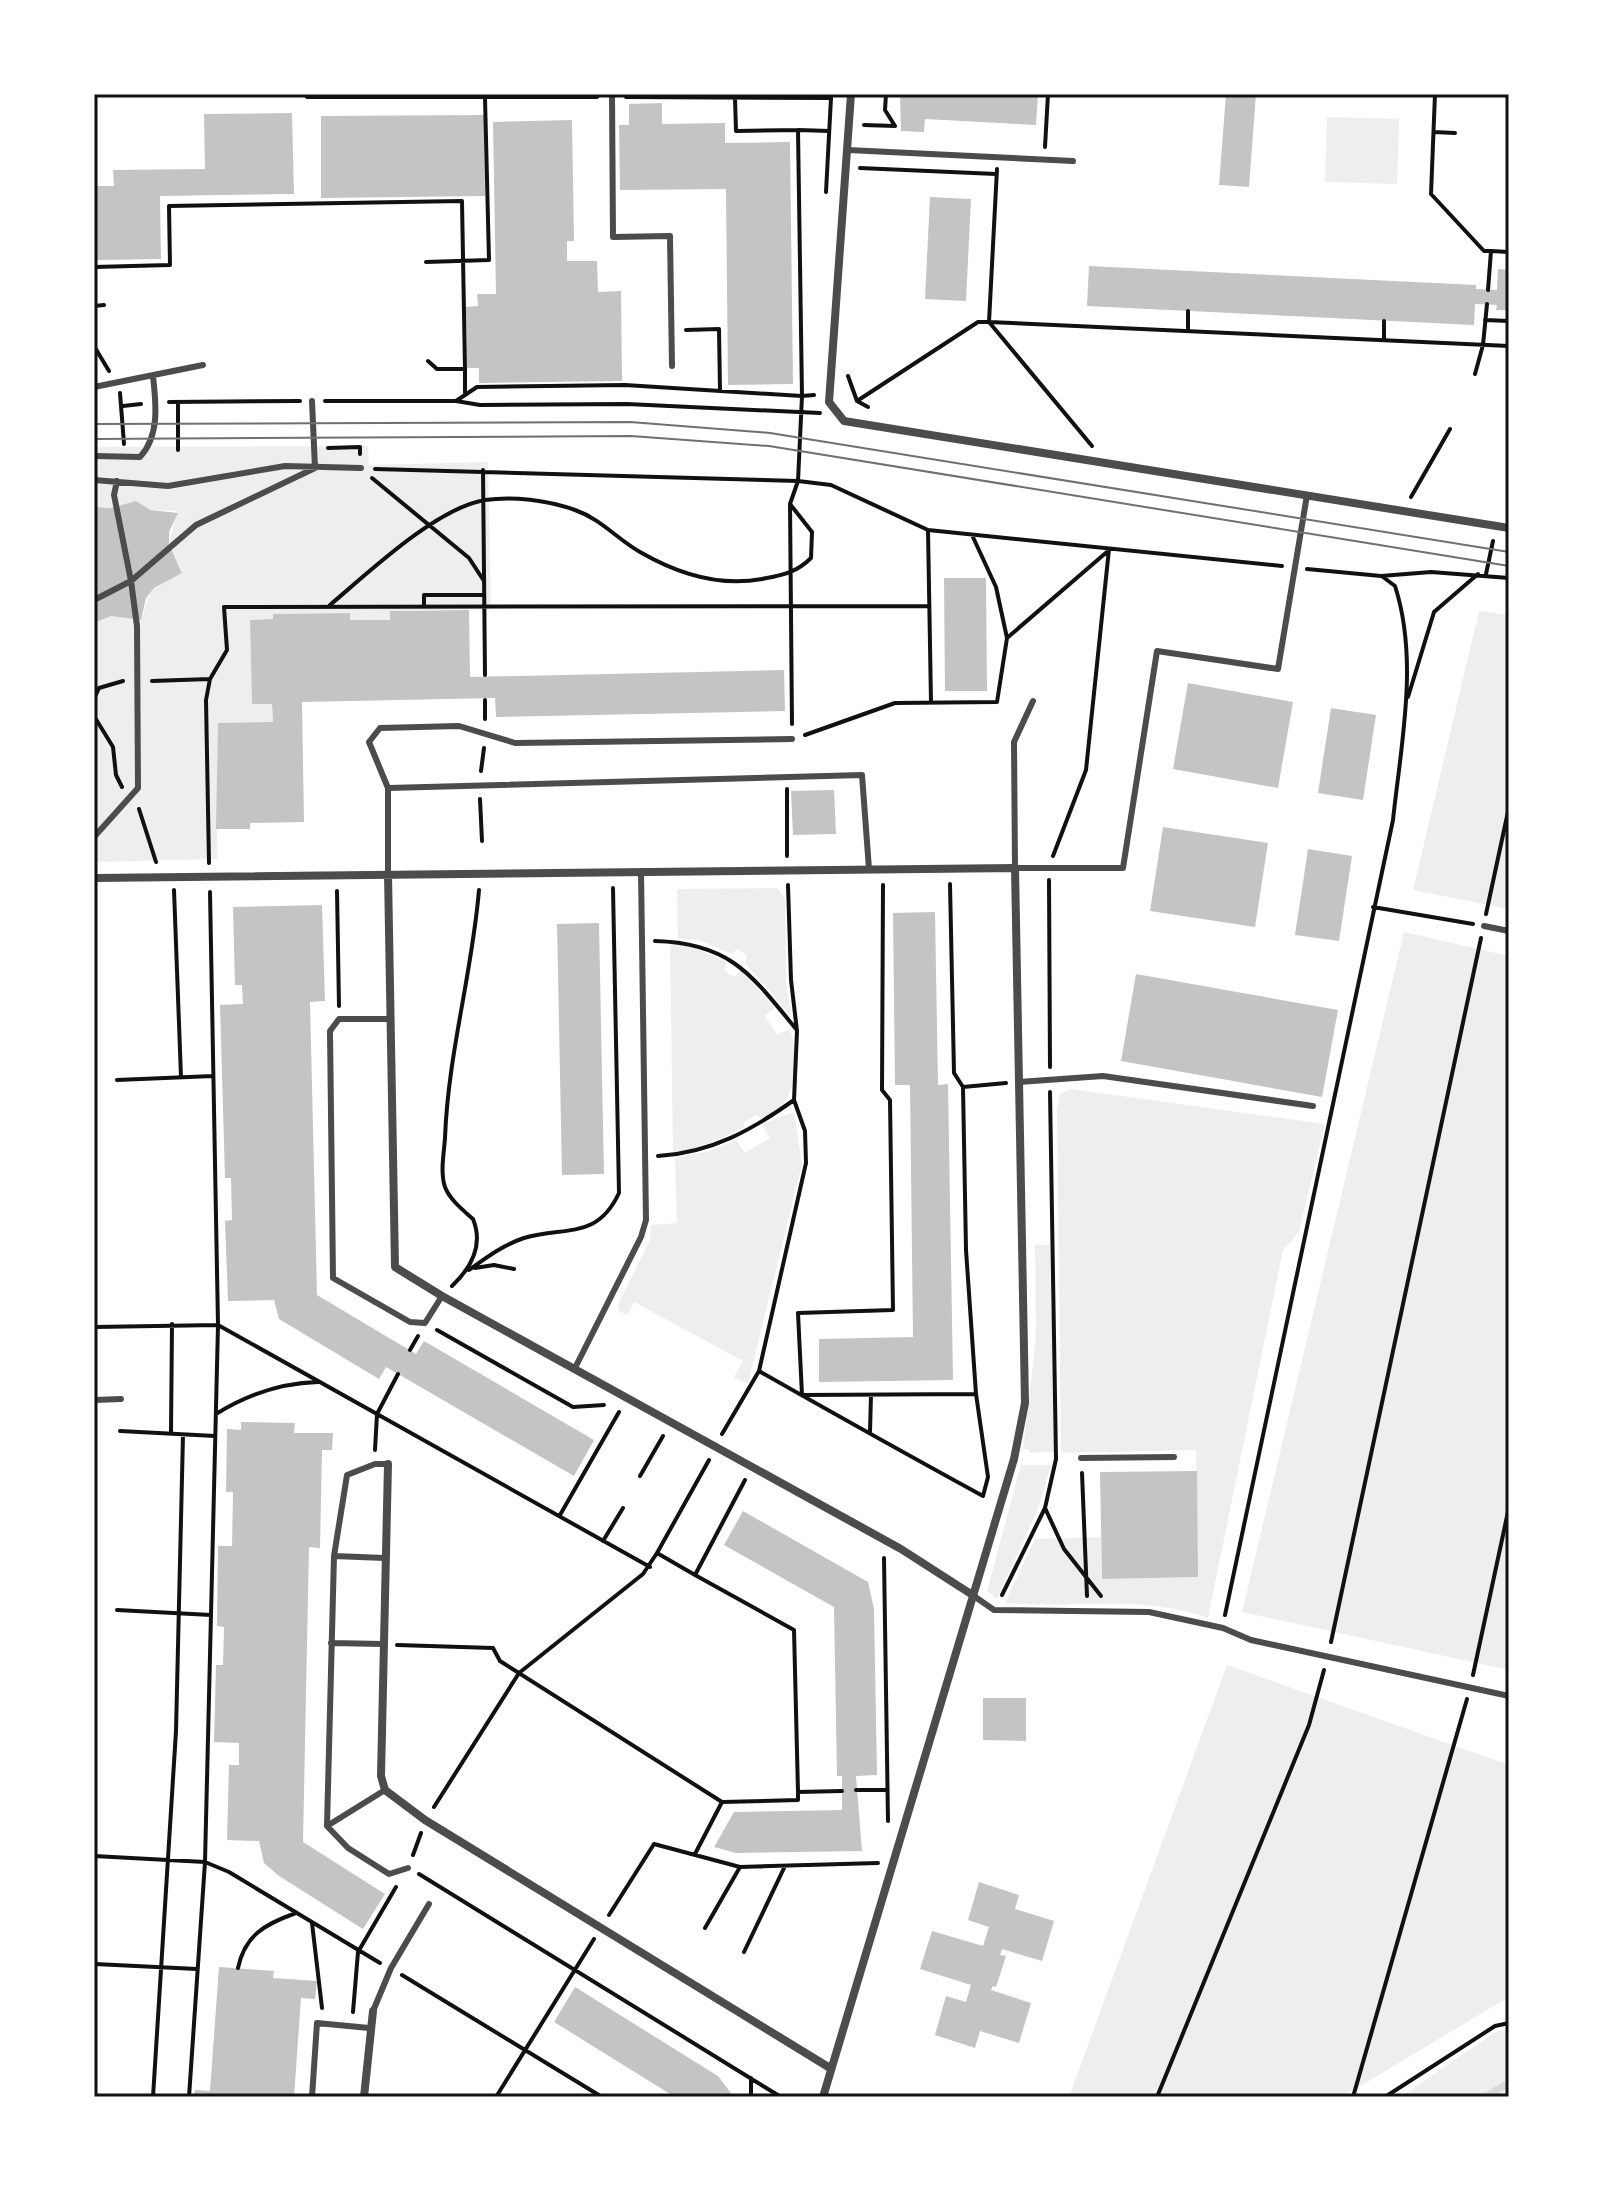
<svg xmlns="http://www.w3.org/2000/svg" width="1603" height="2191" font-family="Barlow,sans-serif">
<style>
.green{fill:#eee}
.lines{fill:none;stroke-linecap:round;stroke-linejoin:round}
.stream{stroke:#d9d9d9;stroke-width:7}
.building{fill:#c4c4c4}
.path{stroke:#111;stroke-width:4}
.service{stroke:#4c4c4c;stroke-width:6}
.minor{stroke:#4c4c4c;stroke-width:8}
.tram{stroke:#707070;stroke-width:2}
.neatline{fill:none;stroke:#111;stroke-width:3}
</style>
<rect width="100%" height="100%" fill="#fff"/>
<path class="green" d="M1327 117 1399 119 1397 184 1325 182Z
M368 446 369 465 488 462 491 609 390 611V620H350L349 613 274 614 273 619 250 620 252 704H272L273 722 218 723 217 859 94 862V623L111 616 141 620 151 591 182 571 169 544 177 511 94 507V447Z
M1479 611 1509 615V909L1413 890Z
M777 888 785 898 786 981 791 1016 745 963 747 955 737 949 732 954 699 940 678 939 677 889Z
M1404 932 1509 956V1670L1242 1612Z
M670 944 687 945 726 961 725 970 730 975 736 976 741 970 775 1008 765 1016 777 1035 790 1029C796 1046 797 1085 786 1100 780 1109 769 1114 760 1119L757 1115 744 1122 745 1127C722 1138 699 1150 673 1152Z
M1071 1089 1325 1124 1299 1232 1283 1250 1208 1618C1141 1594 1074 1609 1005 1603L1035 1539 1101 1537 1102 1579 1198 1577 1196 1450 1061 1453 1057 1109 1060 1094Z
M794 1112 802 1164 748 1384 734 1377 743 1361 634 1302 627 1315 619 1311 618 1304 650 1240 651 1225 677 1223 675 1158 709 1151 736 1140 745 1153 770 1138 762 1124Z
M1035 1245H1050L1054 1452 1030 1453 1029 1449H1023L1036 1337Z
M1021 1465H1051L1040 1504 997 1599 987 1591Z
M1227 1665 1509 1765V1997L1342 2097H1069Z
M1509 2029V2097H1400L1496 2032Z"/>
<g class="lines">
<path class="stream" d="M1484 2097 1509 2083"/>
</g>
<path class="building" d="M900 94H1038L1036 125 925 119 924 132 901 131Z
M1226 94H1256L1249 187 1219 185Z
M662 103V124L725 123V143L790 142 793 384 728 385 726 189 620 190 619 125H629V104Z
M292 113 294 194 160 196 161 259 96 260 95 186H114L113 170 205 169 204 114Z
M484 115 485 196 321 198V116Z
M572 120 574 241H567V261H597L598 292 621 291 622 381 479 383V368H467L466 307 478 306 477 294H496L493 122Z
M930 197 971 199 966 301 925 299Z
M1089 266 1476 285V289L1497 290 1498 269 1509 270V310H1496L1497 305 1475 304 1474 325 1087 306Z
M136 501 150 510 178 513 169 532V544L182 573 154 588 146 598 141 620 111 616 94 623V507L111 508Z
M944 578H986L987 691H945Z
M469 610 470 677 784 670 785 711 496 717 495 698 302 702 304 822 250 823V829H216L218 723 273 722 272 704H252L250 620 273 619V614L350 613V620H390V611Z
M1188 683 1293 702 1278 788 1173 769Z
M1331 708 1376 715 1363 800 1318 793Z
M834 790 836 834 793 835 791 791Z
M1163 827 1268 843 1255 927 1150 911Z
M1308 849 1352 856 1339 941 1295 935Z
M322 905 325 1001 310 1002 317 1295 416 1354 424 1341 594 1440 574 1476 386 1367 379 1379 279 1319 274 1300 228 1301 225 1221 232 1220 231 1178H225L220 1005 243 1004 242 985H235L233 907Z
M935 912 938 1085 948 1084 953 1380 819 1382V1339L913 1337 910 1085H895L893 913Z
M599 923 604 1174 562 1175 557 924Z
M1136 974 1338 1010 1322 1097 1121 1061Z
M241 1422 295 1423 294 1433H333L332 1450H322L320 1548 309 1547 303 1842 385 1894 363 1929 279 1876 264 1863 259 1841 227 1840 229 1765H239V1743L214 1742 216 1665H223L224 1627 217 1626 218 1546H232L233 1492H226L227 1429 241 1430Z
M1197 1471 1198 1577 1102 1579 1100 1472Z
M743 1511 868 1582 874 1609 877 1775 856 1776 862 1851 736 1853 714 1847 734 1812 842 1810V1776H837L834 1607 724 1545Z
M983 1698H1026V1741L983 1740Z
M979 1882 1019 1895 1015 1909 1054 1921 1042 1961 1002 1949 1000 1955 1006 1956 996 1987 993 1986 991 1990 1031 2003 1019 2043 980 2031 975 2048 935 2035 946 1996 966 2002 971 1985 920 1969 932 1931 983 1946 989 1927 968 1920Z
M219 1967 274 1971 273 1978 317 1981 315 1999 301 1998 294 2097H194L195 2090 210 2091Z
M575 1987 718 2076 734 2097H675L554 2022Z"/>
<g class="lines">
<path class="path" d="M886 94 885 110 895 126
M1435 94 1431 194 1484 251H1491L1488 290
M307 97H597
M626 97 831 98 826 192
M735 98 736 131 798 130 802 396 814 395
M864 125 895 126
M798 130 829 131
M1434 132 1455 133
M1045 147 1048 94
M860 168 996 174
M1491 251 1509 252
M426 262 489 260 485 98
M94 267 170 265 169 206 462 201 465 369
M94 306 104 305
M1485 320 1509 321
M989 322 1509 346
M989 322 1092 446
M686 330 719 329 720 391
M1188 331V311
M1384 340V321
M94 346 109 371
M428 361 437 369H465V393
M1475 374 1483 345 1487 304
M848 376 857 401 868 407
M120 393 124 444
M325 401H456L480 405 627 404 820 413
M456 401 477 387 625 385 802 396 798 481 790 504 792 724
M857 401 978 322H989L997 169
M169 402 300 401
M178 402V450
M123 406 141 404
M328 448 360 447V454
M375 469 798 481 831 485 928 530 1282 566
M483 470 485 675
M372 478 469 558 484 581
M1411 497 1450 429
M928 530 931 702
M972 535 996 587 1007 638
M1307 569 1381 576 1431 572 1509 578
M1486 574 1493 541
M330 605C368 573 436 508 485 500 513 496 547 500 575 510 601 519 617 539 640 552 678 574 719 587 762 579 782 575 796 573 811 558L812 532 790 504
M424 605V595H484
M152 681 210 679
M1408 697 1434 612 1478 574
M94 699 99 688 123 681
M485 700V719
M94 716 113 747 116 775 122 787
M805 735 895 703 997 702 1007 638 1108 551
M481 771 484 748
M787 789V856
M480 799 482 841
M139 809 156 862
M1053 856 1086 770 1109 549
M209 863 206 700 210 679 227 650 224 607 929 606
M1049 880 1050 1067
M950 884 954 1073 963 1087
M174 890 181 1077
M337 891 339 1006
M1373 907 1473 924
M1486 914 1509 807
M655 941C730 943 751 974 796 1029
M117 1080 213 1076
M658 1156C711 1153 752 1130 794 1100
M475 1268 494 1265 514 1269
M469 1270C487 1257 503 1245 524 1238 566 1226 597 1240 619 1193L613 888
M452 1286C471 1268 484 1246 473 1219 463 1210 450 1200 445 1187 440 1172 444 1153 445 1138 448 1054 472 974 479 890
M94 1327 218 1325 650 1567
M437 1330 573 1407 604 1405
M410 1350 418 1336
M759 1371C833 1413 908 1455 983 1496L988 1477 976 1394 802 1395 798 1313 893 1310 890 1100 882 1090 883 885
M976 1394 966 1250 963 1087 1006 1083
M216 1414C248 1394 280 1383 318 1382
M120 1431 215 1436
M171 1432 172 1324
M870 1432 871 1395
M722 1434 759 1371 806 1163 805 1131 794 1100 797 1031 791 980 788 885
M375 1450 377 1414 398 1374
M709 1460 657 1553 695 1575 745 1480
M1082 1473 1087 1596
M640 1476 663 1436
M1045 1508 1064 1549 1101 1596
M560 1515 619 1412
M603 1541 623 1508
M884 1558 888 1821
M1002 1595 1045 1508 1056 1459 1050 1092
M117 1610 211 1615
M1225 1615 1393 820C1401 744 1419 660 1395 586L1383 577
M1331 1642 1481 938
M397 1645 493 1648 500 1661 722 1802
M1473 1675 1509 1507
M856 1790H887
M798 1792 842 1791
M434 1807 519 1673 643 1574 657 1553
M695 1854 722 1802 798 1800V1792L794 1630 695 1575
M413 1855 421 1833
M94 1856 205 1862 229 1872 380 1963
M419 1874 781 2097
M609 1915 654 1844 740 1867 878 1863
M312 1923 322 2008
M705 1928 740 1867
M744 1952 785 1866
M95 1964 197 1969
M238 1968C245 1935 265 1924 296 1913
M402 1975 602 2097
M353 2012 358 1952 396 1887
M153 2097 176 1731 183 1435
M189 2097 205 1862 218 1325 210 892
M496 2097 594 1939
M751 2097V2078
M1157 2097 1309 1725 1324 1670
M1353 2097 1467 1699
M1385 2097 1495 2026 1509 2023"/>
<path class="service" d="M612 94 613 237 670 236 672 366
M848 150 1073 161
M94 387 203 365
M312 401 315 468
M94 456 140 457C160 436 156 403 153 376
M94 480 168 486 285 466 361 468
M117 481 114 495 131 581 196 525 315 468
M94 600 131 581 137 626 138 788 94 837
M1033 701 1014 742 1015 868H1123L1157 651 1278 669 1307 495
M388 788 369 742 380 728 459 726 515 743 792 739
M388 874V788L862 775 869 869
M1484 926 1509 931
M390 1019H339L330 1031 333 1278 410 1322 425 1323 442 1296
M1019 1082 1103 1076 1313 1106
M575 1368 641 1237 646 1220 641 872
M94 1400 121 1399
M1081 1458 1174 1457
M388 1464H375L347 1475 334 1556 327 1826 348 1848 389 1874 408 1868
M334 1556 385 1558
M971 1594 994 1610 1149 1612 1223 1628 1251 1640 1509 1696
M331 1643 383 1644
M327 1826 385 1790
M373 2011 391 1968 429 1904
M312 2097 317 2023 369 2028"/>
<path class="minor" d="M851 94 829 402 844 421 1509 528
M388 874 395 1267 442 1296 901 1549 971 1594
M94 878 1015 868 1025 1403 1014 1459 823 2097
M388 1464 381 1776 385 1790 425 1820 830 2068
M364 2097 373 2011"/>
<path class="tram" d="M94 424 630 422 770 433 1509 552
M94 439 631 436 769 446 1509 566"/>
</g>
<rect width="1603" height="2191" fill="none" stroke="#ffffff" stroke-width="192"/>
<rect x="96" y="96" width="1411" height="1999" class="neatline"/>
</svg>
